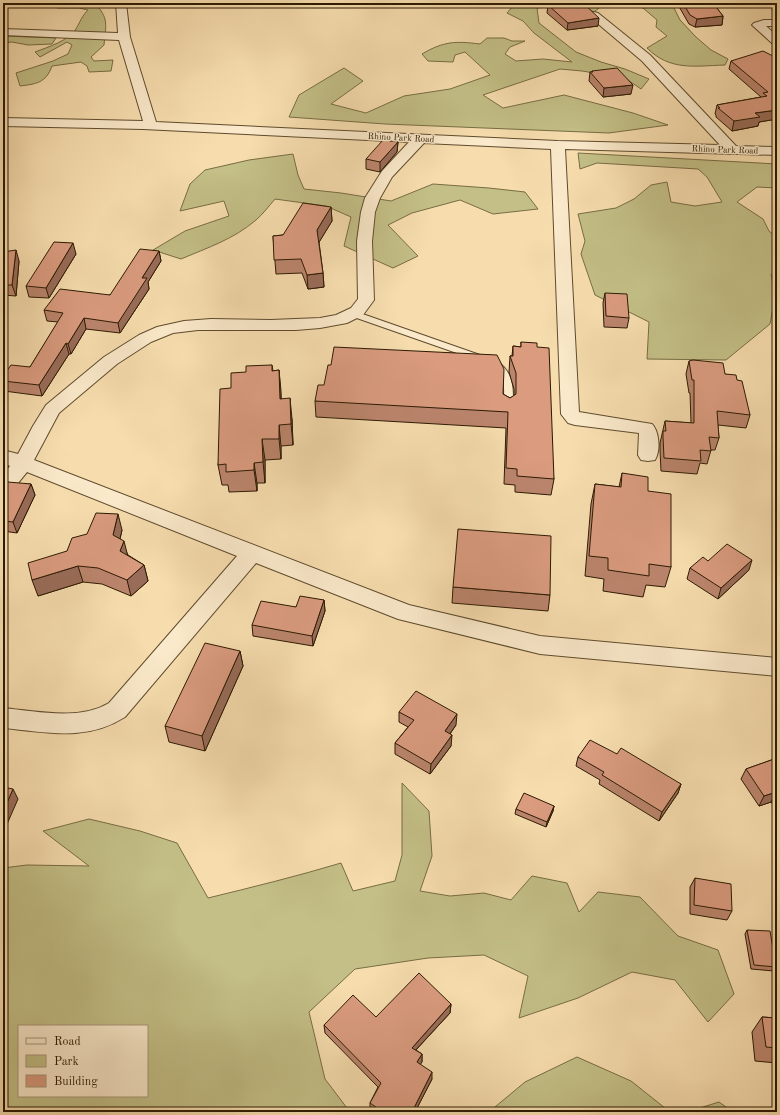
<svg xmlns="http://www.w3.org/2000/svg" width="780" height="1115" font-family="'Old Standard TT',serif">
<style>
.green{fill:#c3bf86;stroke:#786c44;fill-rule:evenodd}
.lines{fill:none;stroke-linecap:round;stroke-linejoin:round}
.service-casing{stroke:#5f4b2d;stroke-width:2}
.minor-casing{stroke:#5f4b2d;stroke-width:2}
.service{fill:#fae9ca;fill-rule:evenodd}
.minor{fill:#fae9ca;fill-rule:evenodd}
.wall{fill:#bb856d;stroke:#2c1a02}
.shaded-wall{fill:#996c59;stroke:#2c1a02}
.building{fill:#da9b7f;stroke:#2c1a02}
.labels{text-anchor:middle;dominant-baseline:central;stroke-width:3;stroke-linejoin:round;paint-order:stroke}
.far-street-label{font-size:9px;fill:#2c1a02;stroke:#fae9ca}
</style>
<rect width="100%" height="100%" fill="#f7ddae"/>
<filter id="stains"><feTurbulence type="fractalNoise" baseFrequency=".005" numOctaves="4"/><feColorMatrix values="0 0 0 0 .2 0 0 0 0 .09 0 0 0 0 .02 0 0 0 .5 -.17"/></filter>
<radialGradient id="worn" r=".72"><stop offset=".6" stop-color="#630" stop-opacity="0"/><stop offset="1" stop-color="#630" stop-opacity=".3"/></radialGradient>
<path class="green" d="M64 3H95C109 19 106 24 104 45L91 57 94 61 113 60 111 71 89 72 87 66 81 62 52 66C46 83 36 84 20 86L16 73 53 61 68 54 72 45 67 42 40 57 35 52C48 47 68 41 76 29 80 22 82 16 88 10L79 8H57Z
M519 3H667L674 8 680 20 696 37 711 50 728 59 725 65C694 66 670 71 647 48L667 36 656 27 657 20 643 8 624 4 603 5 594 12 582 6H558L537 8 539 23 576 52 601 62 625 69 649 79 641 89 625 78 582 71 560 69 483 95 503 108 564 95 633 113 668 125 609 133 385 124 289 117 299 95 344 68 363 81 331 104 366 113 404 96 450 89 490 75 465 52 455 55 453 62 428 61 422 54C444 41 456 41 480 44L487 38H504L512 41H525L510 47 505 54 516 61 543 59 572 62 534 33 523 21 507 13 514 5Z
M3 36 56 38 52 44 28 45 12 42 3 43Z
M578 153 777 164V188L757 187 737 202 763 219 769 231 777 238V275L771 274 775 296 770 324 726 360 647 359 649 322 595 295 581 254 585 241 578 214 616 208 634 199 651 185 667 182 671 202 695 206 722 202 707 177 698 169 597 163 580 169Z
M293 154 298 175 304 189 341 193 391 201 433 184 489 188 525 192 538 209 493 214 460 200 412 213 388 225 418 256 393 268 344 246 351 217 326 206 275 199C269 206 263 214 256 220 234 239 207 248 181 259L153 250 185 231 229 216 224 201 180 211 190 184 205 170 249 160Z
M402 783 429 811 432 856 420 891 450 896 484 893 511 900 532 876 567 883 579 912 598 892 640 897 678 936 718 950 734 994 708 1022 675 980 632 972 578 998 519 1018 528 976 484 955 428 958 355 969 309 1012 325 1079 350 1112H3V868L27 865 89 866 43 831 89 819 140 831 177 843 208 898C253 887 298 876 341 863L353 891 395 881 402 855ZM19 1026H147V1096H19Z
M577 1057 631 1081 670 1112H489L525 1082Z
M719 1102 733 1112H687Z"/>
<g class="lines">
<g class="service-casing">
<path id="service" d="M354 311 497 361C515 374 513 390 513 410L508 413 503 410C504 391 508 377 491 365L351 316 350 314Z"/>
</g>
<g class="minor-casing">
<path id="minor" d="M116 3H126L130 37 156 122 558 141 720 145 642 61 590 17 588 15 594 12 598 13 650 55 736 146 777 147V155L565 149 579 412 652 424C659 431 661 450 655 460L648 461 641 460 638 455 639 433 575 425 568 423 561 414 551 149 424 143 392 177 380 198 375 212 372 241 374 300 363 315 347 323 320 328 296 330H198L173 333 151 342 117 364 59 413 34 460 409 605 540 636 777 658V676L540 654 398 619 256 563 125 717C86 742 47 732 3 728V708C36 711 79 721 109 703L237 556 27 472 10 493 3 495V475L10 466 3 463V450L18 454 33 426 46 405 104 357 139 335 157 327 184 321 211 319 271 320 320 318 336 315 351 308 358 299 357 241 361 212 365 198 382 171 409 142 143 129 3 126V118L143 121 119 40 3 35V29L118 33Z
M764 20H777V26H766L777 36V45L773 44 752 25 754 23Z"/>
</g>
<use href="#service" class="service"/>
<use href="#minor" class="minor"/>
</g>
<path class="wall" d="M677 3H713L723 16 722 25 695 27 689 24Z
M774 3H777V17L772 10Z
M548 5 598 26 567 30 547 13Z
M777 58V119L759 122 758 126 732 131 716 117V115L715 114 717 105 761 97 729 69 731 61Z
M592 71 631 94 603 97 589 81 590 72H592Z
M398 142 397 152 380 172 366 169V159Z
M331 207 332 221 319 242 323 273 324 287 308 289 302 273 276 274 273 236 283 235Z
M159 251 161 261 148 282 149 289 120 333 86 329 71 354H69L42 396 4 391 3 376 30 367 58 322 47 321 44 310 110 295Z
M3 252 19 261 16 296 3 295Z
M76 254 49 298 29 297 26 286Z
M605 293 629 318 627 328 604 327 603 303Z
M521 342 554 479 551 495 515 492V485L504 484 506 428 316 417 315 401 503 394 510 398 514 396V389L509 372 510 356H512L513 346 521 347Z
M689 361 725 374 737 380 750 415 746 428 718 425 719 438 715 450H711L707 464 700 463 697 474 661 471 660 450V443L665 421 691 423 690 393H689L686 374Z
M272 365 273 371 279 370 281 399 292 419 293 445 281 446V459L265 460V483H257V491L229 492 228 485H222L218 465 231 388 246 372Z
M622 473 648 491 671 567 665 587 646 585 643 597 603 591 604 579 585 576 591 504 595 484 619 487Z
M31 484 35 495 17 533 3 531V486Z
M122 530 120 539 128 555 144 565 148 581 131 596 102 584 83 582 38 596 67 551Z
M708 561 749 570 718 599 687 579 690 568Z
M453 587 550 595 548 611 452 603Z
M324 600 325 611 313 646 253 636 252 625 296 607Z
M240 651 243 666 205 751 169 742 165 726Z
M399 712 456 725 450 734 451 746 430 774 395 754V743L408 727 399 722Z
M617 754 681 784 678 793 659 821 599 784 600 780 576 766 578 757Z
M777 758V810L771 802 759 806 741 779 746 769Z
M554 806 553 811 546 827 515 814 516 809Z
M695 878 732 911 727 920 690 914V887Z
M747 930 776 967 774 971 751 969 745 934Z
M451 1004 450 1013 416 1050 422 1054V1062L420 1064 432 1079 415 1112H373L370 1110V1103L378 1087 325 1033 324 1025 376 1017Z
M762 1017 777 1018V1063L755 1061 752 1032Z"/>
<path class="shaded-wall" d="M723 16 722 25 695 27 697 19Z
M599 18 598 26 567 30 568 23Z
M633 85 631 94 603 97 604 88Z
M777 110V119L759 122 758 126 732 131 734 121 755 113Z
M398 142 397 152 380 172V162Z
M331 207 332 221 318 244 317 230Z
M73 243 76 254 49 298 46 288Z
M16 250 19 261 16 296 12 285Z
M159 251 161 261 148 282 149 289 120 333 118 323 142 278Z
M323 273 324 287 308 289 307 275Z
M84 318 86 329 71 354 68 344Z
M66 343 69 354 42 396 39 385Z
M279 370 281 391 282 420 280 399Z
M290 398 292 419 293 445 291 424Z
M279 425 281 446V459L279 439Z
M262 439 265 460V483L263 462Z
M254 463 257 483V491L254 470Z
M31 484 35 495 17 533 13 522Z
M118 514 122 530 117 551 113 535Z
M124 541 128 557 120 551Z
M752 560 749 570 718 599 721 588Z
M144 565 148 581 131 596 127 580Z
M78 566 83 582 38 596 32 580Z
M324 600 325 611 313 646 312 636Z
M240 651 243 666 205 751 202 736Z
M457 714 456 725 444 742 445 731Z
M452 735 451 746 430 774 431 764Z
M681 784 678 793 659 821 662 812Z
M13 789 18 799 4 831 3 829V812Z
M776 792 771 802 759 806 764 796Z
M554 806 553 811 546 827 547 822Z
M451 1004 450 1013 411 1055 412 1048Z
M422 1054V1062L417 1070V1062Z
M432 1072V1079L415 1112H412Z"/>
<path class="building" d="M565 3H573L574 4 583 3 599 18 568 23 548 5Z
M683 3H713L723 16 697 19 690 15Z
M763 51 777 58V110L755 113 760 117 734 121 718 108H720L717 105 767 96 763 93 768 92 731 61Z
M617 68 633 85 604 88 590 72H593L592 71Z
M383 140 398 142 380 162 366 159Z
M303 203 331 207 317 230 323 273 307 275 301 259 274 260 273 236 283 235Z
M54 242 73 243 46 288 26 286Z
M140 249 159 251 142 278H147L118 323 84 318 68 344 66 343 39 385 3 381V376L11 365 30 367 63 313 44 310 60 289 110 295Z
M16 250 12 285H3V252Z
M605 293 627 294 629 318 606 316Z
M521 342 537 343V347L549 348 554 479 517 476V469L506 468 508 412 315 401 318 385H324L328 365H331L334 347 497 355 504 369 503 394 510 398 516 394V373L510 356H513V346L521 347Z
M693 360 723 363 725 374 736 375 737 380 742 381 750 415 717 411 719 438 709 437 711 451 700 450 701 461 664 458 663 437V431H666L665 421 694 423V380H692L689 361Z
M272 365V371L279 370 280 399 290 398 291 424 279 425V439H262L263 462 254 463V470L226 472V464L218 465 220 389 231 388V373L246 372V366Z
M622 473 648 477V491L671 494V567L649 564V576L608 570V558L589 556 595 484 621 487Z
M8 482 31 484 13 522 3 521V486L4 484Z
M96 513 118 514 113 535 124 541 120 551 144 565 127 580 98 568 78 566 32 580 28 563 67 551 72 538 87 534Z
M458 529 551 536 550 595 453 587Z
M727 544 752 560 721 588 690 568 703 557 708 561Z
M300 596 324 600 312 636 252 625 261 601 296 607Z
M205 643 240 651 202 736 165 726Z
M416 691 457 714 445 731 452 735 431 764 395 743 414 720 399 712Z
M590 740 617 754 621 748 681 784 662 812 602 775 604 772 578 757Z
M777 758V793L776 792 764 796 746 769Z
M3 787 13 789 3 812Z
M524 793 554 806 547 822 516 809Z
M695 878 731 884 732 911 694 905Z
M747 930 770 931 776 967 754 965Z
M419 973 451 1004 412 1048 422 1054 417 1062 432 1072 412 1112H383L370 1103 381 1083 324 1025 353 995 376 1017Z
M762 1017 777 1018V1048L766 1047Z"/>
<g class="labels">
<g class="far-street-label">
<text transform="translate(401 138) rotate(3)">Rhino Park Road</text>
<text transform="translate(725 150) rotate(2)">Rhino Park Road</text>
</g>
</g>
<rect width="780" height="1115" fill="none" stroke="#f7ddae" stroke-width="16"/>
<rect x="4" y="4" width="772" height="1107" fill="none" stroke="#2c1a02" stroke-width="2"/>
<rect x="8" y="8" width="764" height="1099" fill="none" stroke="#2c1a02"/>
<rect x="18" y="1025" width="130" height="72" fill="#fae9ca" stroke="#a8967a"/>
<rect x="26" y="1038" width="20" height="6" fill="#fae9ca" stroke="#a8967a"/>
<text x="54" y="1045" font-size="12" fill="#2c1a02">Road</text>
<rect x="26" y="1055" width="20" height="12" fill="#c3bf86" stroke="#a8967a"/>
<text x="54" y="1065" font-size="12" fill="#2c1a02">Park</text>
<rect x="26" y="1075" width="20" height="12" fill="#da9b7f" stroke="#a8967a"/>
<text x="54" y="1085" font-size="12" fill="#2c1a02">Building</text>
<rect width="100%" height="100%" filter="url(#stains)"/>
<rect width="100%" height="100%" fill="url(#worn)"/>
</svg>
